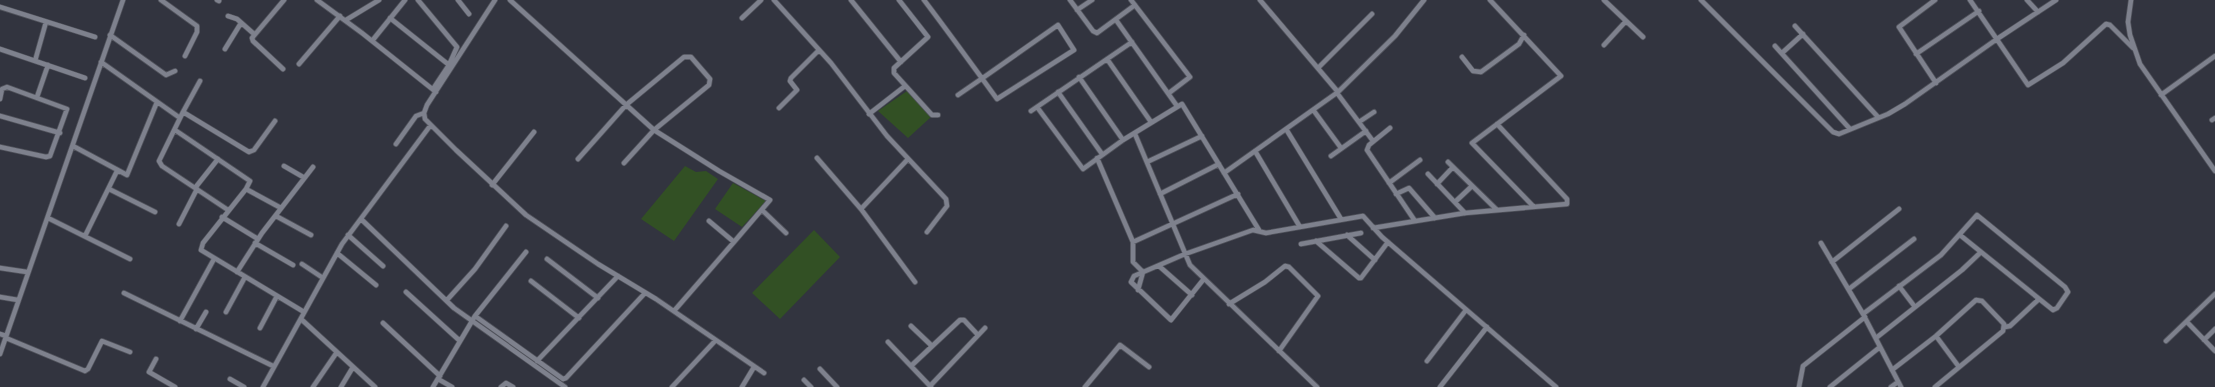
<svg xmlns="http://www.w3.org/2000/svg" width="2215" height="387" font-family="'IBM Plex Sans',sans-serif">
<style>
.green{fill:#325024}
.lines{fill:none;stroke-linecap:round;stroke-linejoin:round}
.minor-casing{stroke:#50525b;stroke-width:6}
.minor{stroke:#7e818d;stroke-width:4.5}
</style>
<rect width="100%" height="100%" fill="#32343f"/>
<path class="green" d="M907 91 931 117 908 138 878 111Z
M685 166 696 172 706 171 718 179 674 241 641 219Z
M733 183 766 201 742 227 715 209Z
M814 230 840 257 780 319 752 293Z"/>
<g class="lines">
<g class="minor-casing">
<path id="minor" d="M161 0 197 26V32L185 56
M217 0 219 1
M317 0 362 33 436 92
M418 0 457 47 449 65 433 89
M458 0 469 14
M495 0 427 105 424 113 425 119 456 150 526 215 598 264 656 299 764 373
M510 0 654 130 719 171 770 200 734 242 709 221
M774 0 831 63 887 136 946 199 947 206 927 232
M851 0 901 62
M899 0 928 37 894 68V73L932 115H938
M924 0C949 33 973 66 997 99L1074 50 1058 25 987 75 958 95
M1070 0 1093 31 1097 33 1135 5
M1131 0 1190 77 1169 93
M1260 0 1338 92
M1490 0 1561 76 1472 143 1534 207
M1604 0 1643 37
M1701 0 1833 132 1839 134 1888 114 1905 104 1997 39 2056 0
M1935 0 1899 27 1936 83
M1970 0 2028 85 2063 63 2106 24 2110 25 2133 48
M2027 0 2038 12
M2131 0 2128 22 2130 35 2140 64 2215 171
M0 7 95 37
M1077 10 1092 0
M228 16 237 19 254 34
M390 18 449 65
M742 18 761 0
M346 20 379 0
M1116 20 1177 106
M1795 26 1878 117
M110 35 166 75 175 71
M372 41 405 0
M1604 45 1626 21
M1775 46 1850 129
M0 49 85 78
M225 49 241 23
M1782 53 1803 34
M1916 54 1979 11
M1462 57 1473 71 1481 72 1519 44 1524 35
M1107 59 1151 122
M35 61 46 22
M101 62 180 118
M299 64 340 16
M1318 68 1372 14
M283 69 253 41 252 38 284 0
M1079 77 1123 140
M1058 92 1102 154
M1337 93 1373 141
M2161 95 2215 56
M37 97 48 65
M0 99 2 89 7 87 67 109 50 156 46 157 0 147
M1037 107 1083 169 1123 140 1182 104 1259 230
M779 108 797 90 790 81 791 78 819 50
M1031 111 1132 42
M1314 111 1341 148
M183 112 200 81
M869 114 905 86
M0 116 60 133
M2212 120 2215 118
M1359 122 1374 112
M1390 128 1369 145 1367 150 1415 221
M1286 129 1341 219
M175 130 250 181 246 189 203 243 201 250 304 312
M1135 134 1190 265 1317 387
M396 144 416 116 424 113
M73 146 127 175 157 102
M1255 151 1300 227
M1331 156 1366 131
M817 158 861 209
M1097 158 1133 242 1238 194
M578 159 626 105 684 57H691L710 79 709 85 654 130 624 163
M908 159 861 209 915 282
M1147 162 1202 136
M1448 162 1497 210
M284 166 303 177
M1224 173 1338 92 1395 36 1424 0
M1428 174 1465 213
M1389 183 1420 160
M1437 184 1453 167
M492 185 534 132
M195 188 218 159
M109 189 155 212
M246 189 281 208
M1160 194 1219 164
M1396 194 1409 188 1435 218
M1455 202 1472 186
M228 210 162 166 159 161 183 112 249 152 254 150 275 121
M762 210 786 233
M276 216 311 235
M222 217 258 239
M48 218 130 259
M361 219 454 308 565 387
M179 224 197 189
M1373 228 1465 213 1567 204V199L1497 124
M348 235 383 266
M1347 235 1375 260
M85 236 117 171
M1316 241 1359 278H1361L1388 242
M1133 242V262L1143 272
M255 243 293 265
M1821 243 1863 314 1901 387
M1301 244 1361 233
M337 253 376 285
M547 259 598 298
M1832 262 1899 209
M302 264 323 278
M1159 266 1192 295
M0 268 27 272
M237 272 262 233 313 167
M1203 280 1171 320 1131 282 1134 276 1185 254 1253 230 1266 233 1363 216 1382 237 1556 387
M531 281 579 318
M1899 286 1915 307
M1849 289 1914 239
M1138 290 1143 272
M406 292 460 341
M124 293 273 366
M0 297 18 300
M447 300 475 269 506 226
M1229 304 1265 282 1285 266 1289 267 1318 296 1279 351
M674 311 734 242
M226 312 245 277
M1863 314 1941 255 1977 215 2065 287 2068 292 2057 308 2053 310 1960 235
M475 316 563 379 566 378 645 293
M301 319 375 387
M180 321 214 259
M2187 322 2215 351
M383 323 440 376
M911 326 932 346
M2005 327 2010 326 2039 299
M260 328 277 296
M196 329 206 312
M0 334 6 336
M1936 336 1959 367
M6 338 85 371 88 369 102 341 130 352
M1876 338 1962 270 1981 252
M2204 340 2215 329
M2166 341 2215 294
M888 342 931 387
M0 354 123 0
M156 359 149 372 175 387
M537 361 618 276
M1427 361 1466 310
M911 366 960 320H964L978 335
M820 369 837 387
M1892 370 1936 336 1976 300 1982 301 2004 324 2003 331 1935 387
M230 379 244 387
M438 379 452 387
M804 380 811 387
M930 386 985 328
M263 387 342 244 430 126
M313 387 337 352
M341 387 353 367
M433 387 475 316 526 252
M501 387 506 383 513 387
M672 387 715 341
M742 387 754 367
M1085 387 1120 345 1149 367
M1440 387 1487 327
M1799 387 1803 366 1865 317
M1830 387 1880 347
M1891 387 1898 382"/>
</g>
<use href="#minor" class="minor"/>
</g>
</svg>
